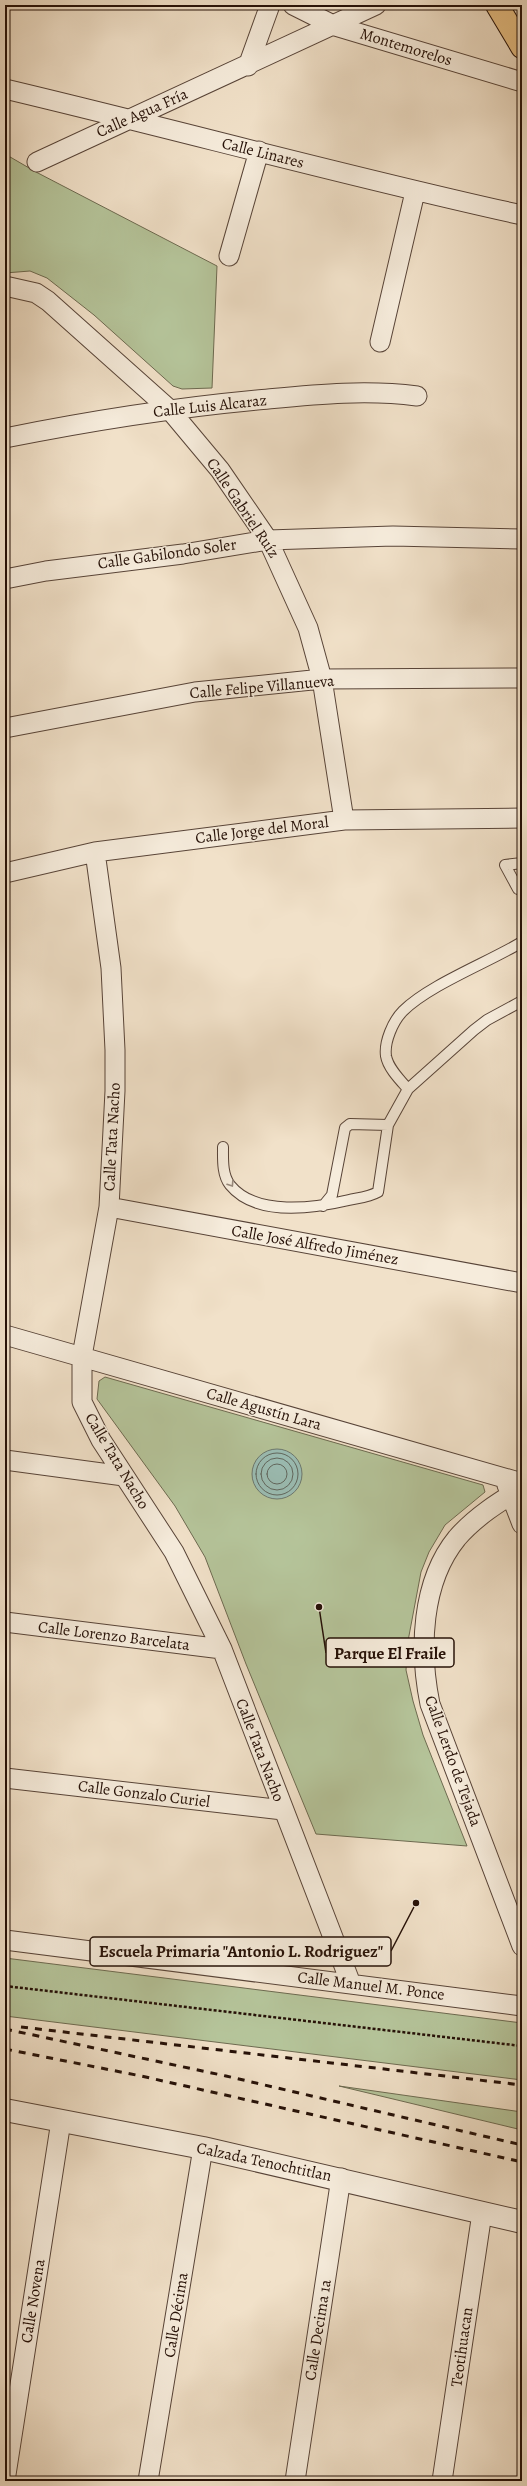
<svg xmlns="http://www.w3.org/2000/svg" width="527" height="2486" font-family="Alegreya,serif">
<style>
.green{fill:#b5c49a;stroke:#6d6a50}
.water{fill:#9bbeb5;stroke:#6c786f}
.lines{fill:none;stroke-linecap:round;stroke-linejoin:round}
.shore{stroke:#60675e;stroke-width:1}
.service-casing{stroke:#584438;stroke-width:12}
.minor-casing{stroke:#584438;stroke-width:21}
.tertiary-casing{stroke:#584438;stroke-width:24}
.primary-casing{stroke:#251007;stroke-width:24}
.path{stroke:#251007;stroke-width:2.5;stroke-dasharray:3 2;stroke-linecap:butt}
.service{stroke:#f6ecdc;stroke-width:10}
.minor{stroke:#f6ecdc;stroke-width:19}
.tertiary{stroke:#f6ecdc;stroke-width:22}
.primary{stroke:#e8c084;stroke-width:22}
.rail{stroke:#251007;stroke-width:3;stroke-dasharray:7 7;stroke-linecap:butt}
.oneway{stroke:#98897c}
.labels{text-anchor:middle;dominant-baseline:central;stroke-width:3;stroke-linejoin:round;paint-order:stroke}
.street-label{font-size:16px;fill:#251007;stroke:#f6ecdc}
.leader{fill:none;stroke:#251007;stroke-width:1.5}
.callout-dot{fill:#251007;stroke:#f6ecdc;stroke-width:1.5}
.callout{fill:#f6ecdc;stroke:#251007;stroke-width:1.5}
.callout-label{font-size:17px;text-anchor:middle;font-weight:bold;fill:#251007}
</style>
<rect width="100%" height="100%" fill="#f1e1c9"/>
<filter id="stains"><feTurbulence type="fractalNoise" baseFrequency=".005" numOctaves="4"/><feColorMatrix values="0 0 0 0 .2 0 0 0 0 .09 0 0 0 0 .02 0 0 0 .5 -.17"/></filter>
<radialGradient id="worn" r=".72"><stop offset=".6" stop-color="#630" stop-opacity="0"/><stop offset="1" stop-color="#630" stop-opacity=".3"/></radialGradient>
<path class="green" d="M5 154 36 172 217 266 212 388 182 389 173 386 94 315 47 278 30 271 5 273Z
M105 1377 483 1485 485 1492 445 1525 429 1552 421 1572 408 1641 406 1670 413 1701 423 1735 467 1846 316 1834 246 1664 205 1557 175 1506 97 1399 99 1381Z
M5 1958 522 2023V2080L5 2016Z
M339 2086 522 2112V2130Z"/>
<path class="water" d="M252 1474a25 25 0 1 1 50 0a25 25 0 1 1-50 0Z"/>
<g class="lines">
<path class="shore" d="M256 1474a21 21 0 1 1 42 0a21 21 0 1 1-42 0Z
M261 1474a16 16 0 1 1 32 0a16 16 0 1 1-32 0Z
M267 1474a10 10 0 1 1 20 0a10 10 0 1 1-20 0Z"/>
<g class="service-casing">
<path id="service" d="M522 863 505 865 518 889H522
M408 1089C400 1080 388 1068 386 1056 384 1042 393 1021 403 1011 429 985 489 962 522 942
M223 1147C223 1159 222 1175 230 1185 256 1217 315 1208 349 1200 358 1198 369 1197 378 1192L388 1125
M323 1206 332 1195 345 1128 350 1124 388 1125 408 1089 474 1030 487 1020 522 1001"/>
</g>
<g class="minor-casing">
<path id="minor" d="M293 5 335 26 522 82
M248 66 270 5
M5 89C178 130 349 177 522 215
M37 162 376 5
M229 256 259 151
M5 286 36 293 48 301 169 409 220 470 268 540 308 628 322 679 344 820
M380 342 415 192
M5 438C89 421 172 408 257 400 311 395 363 389 417 396
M5 579 46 571 183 554 268 540 393 536 522 539
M5 728 195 692 322 679 522 678
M95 852 111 968 115 1050V1091L109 1207 82 1356V1402L101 1440 174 1552 222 1649 351 1984
M5 873 95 852 344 820 522 818
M109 1207 522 1283
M5 1335 522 1483
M5 1460 124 1476
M507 1485 522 1524
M522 1488C499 1502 475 1517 457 1538 421 1582 419 1650 430 1704L522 1946
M5 1622 222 1649
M5 1778 283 1810
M5 1940 522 2006
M5 2481 61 2121
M148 2481 203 2148
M295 2481 341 2178
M442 2481 482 2213"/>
</g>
<g class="tertiary-casing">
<path id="tertiary" d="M5 2110 203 2148 522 2222"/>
</g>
<g class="primary-casing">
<path id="primary" d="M497 5 522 47"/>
</g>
<path class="path" d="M5 1986 522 2046"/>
<use href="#service" class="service"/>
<use href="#minor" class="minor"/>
<use href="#tertiary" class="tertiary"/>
<use href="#primary" class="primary"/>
<path class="rail" d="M21 2027 522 2085
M5 2029 226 2076 522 2145
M5 2049 141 2076 522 2162"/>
</g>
<defs><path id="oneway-chevron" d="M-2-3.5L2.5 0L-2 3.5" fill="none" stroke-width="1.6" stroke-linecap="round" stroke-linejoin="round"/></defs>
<use class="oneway" href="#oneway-chevron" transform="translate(231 1184) rotate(57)"/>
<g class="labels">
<g class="street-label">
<text transform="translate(406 47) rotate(17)">Montemorelos</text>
<text transform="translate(142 113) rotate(-24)">Calle Agua Fría</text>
<text transform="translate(263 153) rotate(14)">Calle Linares</text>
<text transform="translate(210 406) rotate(-6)">Calle Luis Alcaraz</text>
<text transform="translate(243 508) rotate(56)">Calle Gabriel Ruíz</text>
<text transform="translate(167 554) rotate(-8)">Calle Gabilondo Soler</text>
<text transform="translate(262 687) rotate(-5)">Calle Felipe Villanueva</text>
<text transform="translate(262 830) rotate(-7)">Calle Jorge del Moral</text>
<text transform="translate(112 1137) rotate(-87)">Calle Tata Nacho</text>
<text transform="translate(315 1245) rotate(10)">Calle José Alfredo Jiménez</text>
<text transform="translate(264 1409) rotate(16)">Calle Agustín Lara</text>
<text transform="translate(117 1461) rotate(59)">Calle Tata Nacho</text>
<text transform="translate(114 1636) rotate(7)">Calle Lorenzo Barcelata</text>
<text transform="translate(260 1750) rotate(69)">Calle Tata Nacho</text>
<text transform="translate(453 1761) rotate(70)">Calle Lerdo de Tejada</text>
<text transform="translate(144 1794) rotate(7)">Calle Gonzalo Curiel</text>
<text transform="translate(371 1986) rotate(7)">Calle Manuel M. Ponce</text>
<text transform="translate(264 2162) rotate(12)">Calzada Tenochtitlan</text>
<text transform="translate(33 2301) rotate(-81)">Calle Novena</text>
<text transform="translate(176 2315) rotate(-81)">Calle Décima</text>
<text transform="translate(318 2330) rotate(-81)">Calle Decima 1a</text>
<text transform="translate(462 2347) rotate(-82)">Teotihuacan</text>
</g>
</g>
<path class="leader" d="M319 1607L326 1653M416 1903L391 1951"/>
<g class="callout-dot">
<circle cx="319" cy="1607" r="4"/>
<circle cx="416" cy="1903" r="4"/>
</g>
<g class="callout">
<rect x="326" y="1638" width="128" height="29" rx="4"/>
<rect x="90" y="1937" width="301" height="29" rx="4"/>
</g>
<g class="callout-label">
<text x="390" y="1659">Parque El Fraile</text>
<text x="241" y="1957">Escuela Primaria "Antonio L. Rodriguez"</text>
</g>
<rect width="527" height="2486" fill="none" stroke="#f1e1c9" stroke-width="20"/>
<rect x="6" y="6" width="515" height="2474" fill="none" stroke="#251007" stroke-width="2"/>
<rect x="10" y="10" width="507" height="2466" fill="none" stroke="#251007"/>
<rect width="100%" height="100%" filter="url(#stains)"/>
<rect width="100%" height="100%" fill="url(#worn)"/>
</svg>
